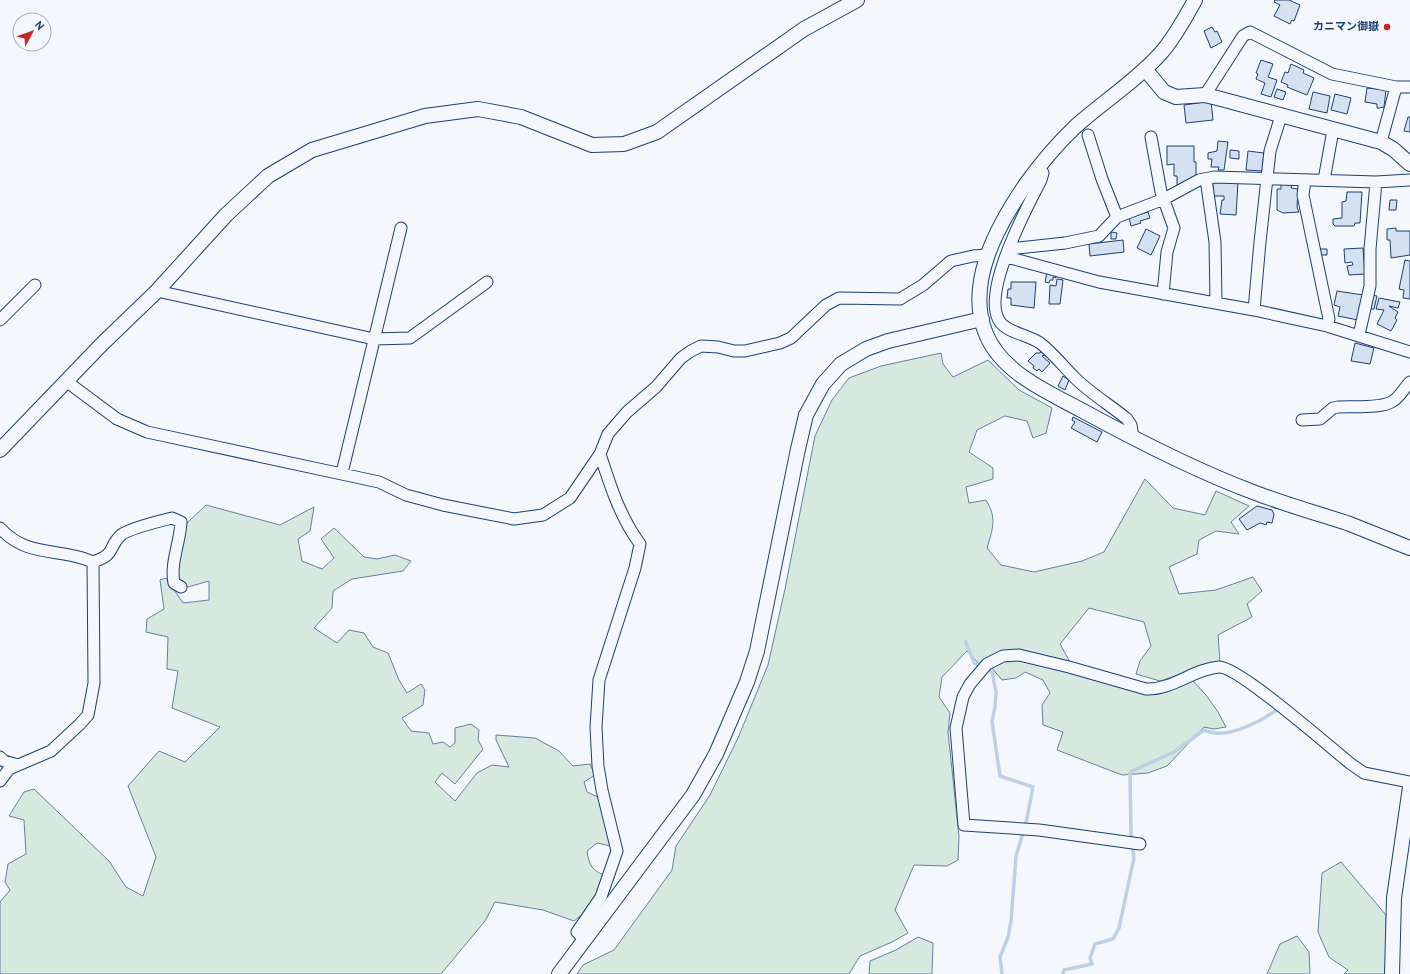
<svg xmlns="http://www.w3.org/2000/svg" width="1410" height="974" font-family="Overpass,'Noto Sans JP',sans-serif">
<style>
.green{fill:#d7e8df;stroke:#687fa3}
.lines{fill:none;stroke-linecap:round;stroke-linejoin:round}
.stream{stroke:#bed0e5;stroke-width:3.5}
.building{fill:#d5e0f0;stroke:#1d3f73}
.minor-casing{stroke:#1d3f73;stroke-width:13}
.tertiary-casing{stroke:#1d3f73;stroke-width:16}
.minor{stroke:#f4f7fb;stroke-width:11}
.tertiary{stroke:#f4f7fb;stroke-width:14}
.poi-dot{fill:#c62828;stroke:#f4f7fb;stroke-width:1.5}
.labels{text-anchor:middle;dominant-baseline:central;stroke-width:3;stroke-linejoin:round;paint-order:stroke}
.poi-label{font-size:11px;font-weight:bold;fill:#1d3f73;stroke:#f4f7fb;text-anchor:end}
</style>
<rect width="100%" height="100%" fill="#f4f7fb"/>
<path class="green" d="M941 353 943 364 953 377 988 360 1019 390 1052 408 1046 433 1033 438 1027 421 1005 416 977 430 969 452 993 468V479L966 487 969 503 986 500C997 518 993 528 987 548L1001 565 1034 572 1082 561 1104 552 1145 479 1173 508 1205 515 1216 491 1249 506 1231 522 1239 534 1216 531 1199 540 1197 554 1169 567 1179 594 1216 590 1253 577 1262 591 1247 604 1252 617 1218 635 1220 662 1160 681 1136 674 1140 661 1151 646 1144 622 1089 608 1060 644 1070 662 1012 651 980 665 967 651 942 677 939 697 950 713 948 732 959 836 958 860 947 866 914 865 895 910 908 933 892 942 860 956 849 974H577L583 965 614 950 672 870 676 846 710 795 738 738 768 665 785 589 815 436 832 400 849 378 881 366Z
M206 505 280 525 314 507 310 531 298 539 302 561 322 569 334 558 321 539 334 528 364 557 377 559 395 555 411 561 403 571 352 579 333 591 332 608 314 628 337 643 349 630 364 633 373 647 388 653 399 680 407 693 421 684 425 690 423 705 402 718 411 731 429 733 433 744 443 742 450 747 455 743V728L471 724 479 730 478 740 483 749 455 784 442 773 435 782 455 801 477 773 492 765 509 767 496 740V735L535 738 559 751 573 766 590 764 595 775 584 782 587 792 600 798 611 846 597 843 587 851C589 864 591 870 604 875 598 894 591 909 574 921L543 910 495 902 485 921 441 974H0V902L10 890 5 882 8 864 26 854 24 820 9 816 24 792 34 789 109 861 126 887 143 896 156 857 128 786 159 751 185 762 220 727 172 708 178 671 167 669 168 637 146 632 147 619 164 609 160 580 166 578 183 603 209 600V581L188 587 179 581 176 571 186 524Z
M1005 659H1023L1151 694 1191 679 1206 695 1218 712 1226 727 1214 729 1204 727 1167 766 1148 773 1122 775 1057 750 1063 732 1043 725 1042 705 1050 693 1043 680 1025 672 1016 678 1002 680 991 667Z
M1341 862 1386 915V974H1344L1348 970 1329 957 1318 932 1322 873Z
M1297 936 1309 952 1310 974H1267L1280 944Z
M918 937 933 943 932 974H869L870 961 896 950Z"/>
<g class="lines">
<path class="stream" d="M966 642 974 663 992 672 996 692 995 707 992 721 1000 776 1033 787 1026 823 1016 856 1011 921 1008 937 1000 957 1002 974
M1063 974 1064 970 1092 964 1090 958 1095 944 1113 939 1119 928 1134 858 1131 835 1130 772 1174 752 1204 730C1208 731 1212 733 1216 733 1234 735 1261 721 1275 711"/>
</g>
<path class="building" d="M1275 0H1289L1300 5 1294 21 1292 20 1290 24 1274 16 1280 5 1274 2Z
M1212 27 1215 32 1217 31 1222 42 1211 48 1204 31Z
M1261 60 1273 64 1268 77 1277 80 1271 97 1261 94 1265 83 1256 79 1258 74 1256 73Z
M1291 64 1304 70 1303 73 1314 78 1307 95 1287 87 1288 85 1281 82 1285 72 1288 73Z
M1367 88 1386 90 1384 107 1379 108H1377V104L1365 102Z
M1277 89 1286 92 1283 100 1274 97Z
M1313 92 1330 96 1327 113 1309 109Z
M1335 94 1351 98 1347 114 1331 110Z
M1211 101 1213 120 1186 123 1184 105Z
M1408 117H1410V132L1404 131Z
M1218 141 1228 142 1224 170H1218L1219 167H1211L1212 159H1208V153L1217 151Z
M1167 146H1194V162H1196V176L1177 187V176H1174V164L1167 165Z
M1230 150 1239 151V159L1230 158Z
M1248 151 1264 153 1262 171 1246 170Z
M1213 181 1238 182 1236 215 1220 214 1222 200H1224V196H1213Z
M1281 184H1292L1291 188 1298 189 1297 207 1299 212 1283 213 1277 210V189H1281Z
M1347 192H1362L1360 223H1355L1354 226H1335L1333 224V219L1342 218V202L1346 201Z
M1390 200H1397L1396 210H1389Z
M1148 212 1150 218 1140 221 1141 223 1131 226 1129 218Z
M1396 228V231H1410V255L1391 258 1390 240H1387V229Z
M1146 229 1160 236 1151 255 1137 248Z
M1111 232 1117 233 1116 239H1111Z
M1123 240 1124 252 1090 256 1089 244Z
M1363 248 1365 274 1349 275 1347 266 1353 265 1352 262 1345 263 1344 249Z
M1318 249H1327V255H1318Z
M1405 260 1410 261V299L1403 298 1404 290 1399 289Z
M1047 272 1056 273V278L1053 277V280H1050L1049 283 1045 282Z
M1057 279 1063 280 1060 304H1049L1050 285 1056 286Z
M1011 282H1036L1034 308 1011 305V298H1007L1008 289H1011Z
M1337 291 1363 295 1358 320 1338 316 1340 307 1334 305Z
M1371 295 1377 296 1374 309H1369Z
M1379 298 1400 302 1398 308 1389 306 1398 312 1395 318 1397 320 1391 331 1377 324 1384 310 1376 309Z
M1355 343 1374 348 1370 364 1351 361Z
M1042 350 1047 354 1042 356 1050 363 1042 372 1039 369 1037 371 1033 368 1034 366 1028 361 1036 353H1040Z
M1063 376 1069 380 1065 390 1058 386Z
M1073 417 1102 432 1097 442 1071 428 1075 422 1072 420Z
M1257 506 1272 510 1274 514 1272 523 1267 522 1266 525 1260 523 1247 530 1239 519Z"/>
<g class="lines">
<g class="minor-casing">
<path id="minor" d="M1205 95 1243 36 1250 32 1332 74 1396 87
M1088 135 1102 179 1117 217
M1151 137 1161 192 1174 228 1167 252 1163 294
M1381 142 1396 87H1410
M1037 168 1043 173 1041 180C1027 207 980 294 1000 322 1008 333 1029 335 1040 343 1053 353 1063 366 1075 378 1090 393 1110 405 1127 419L1131 425 1133 438
M1206 179 1215 242 1216 302
M1305 180 1303 195 1329 319 1327 326
M1324 180 1333 130
M1009 249 1065 243 1099 236 1117 217 1164 199 1199 180 1214 177 1376 182 1410 180
M1007 257 1099 282 1254 310 1327 326 1410 352
M157 291 374 339 410 338 487 282
M1254 310 1260 242 1270 151 1281 116
M0 320 35 285
M1359 335 1370 286V249L1376 182
M66 381 117 419 147 432 379 482 406 495 443 505 514 519 543 515 570 498 600 454 608 434 627 412 656 387 681 358 691 351 701 346 718 347 734 351H745L780 343 791 338 826 305 839 298 900 299 923 285 951 261 973 256 987 255
M1302 420 1320 419 1333 408 1338 407C1352 406 1382 409 1393 401 1400 397 1404 388 1410 382
M342 473 401 228
M0 528C28 559 61 547 93 562L94 683 88 715 80 724 51 751 9 769 0 781
M93 562C117 554 107 548 121 535 130 528 160 521 172 518L181 522C180 543 170 563 174 583L181 587
M0 757 4 761 18 765
M1140 844 1039 830 964 825 956 728 963 697 970 684 987 664 1003 656 1019 655 1069 667 1146 689C1173 690 1193 669 1219 667 1238 666 1331 748 1351 764L1364 773 1410 782
M584 940 577 932 601 897 617 851 602 790 598 766 596 727 599 680 635 568 640 544C620 517 610 485 600 454"/>
</g>
<g class="tertiary-casing">
<path id="tertiary" d="M1195 0C1185 18 1175 37 1161 53 1136 81 1104 101 1076 126 1057 144 1041 163 1026 184 998 225 965 283 986 334 1002 373 1048 392 1083 411 1138 441 1194 470 1253 492 1284 504 1316 513 1347 523 1368 531 1389 540 1410 548
M1145 69 1164 92 1176 97 1205 95 1221 99 1381 142 1393 149 1410 164
M0 450 102 344 157 291 226 215 268 176 312 150 425 116 478 109 521 117 592 145 624 144 657 132 804 29 857 0
M559 974 693 795 716 754 747 682 757 651 798 449 806 415 823 384 841 364 866 349 888 341 982 319
M1392 974 1394 898 1410 787"/>
</g>
<use href="#minor" class="minor"/>
<use href="#tertiary" class="tertiary"/>
</g>
<circle class="poi-dot" cx="1387" cy="27" r="4"/>
<g class="labels">
<g class="poi-label">
<text x="1379" y="27">カニマン御嶽</text>
</g>
</g>
<g transform="translate(32 32) rotate(49)"><circle r="19" fill="#f4f7fb" stroke="#9eadc5"/>
<path d="M0-3L7 15L0 10L-7 15Z" fill="#c62828"/>
<text y="-6" font-size="11" font-weight="bold" text-anchor="middle" fill="#1d3f73">N</text>
</g>
</svg>
